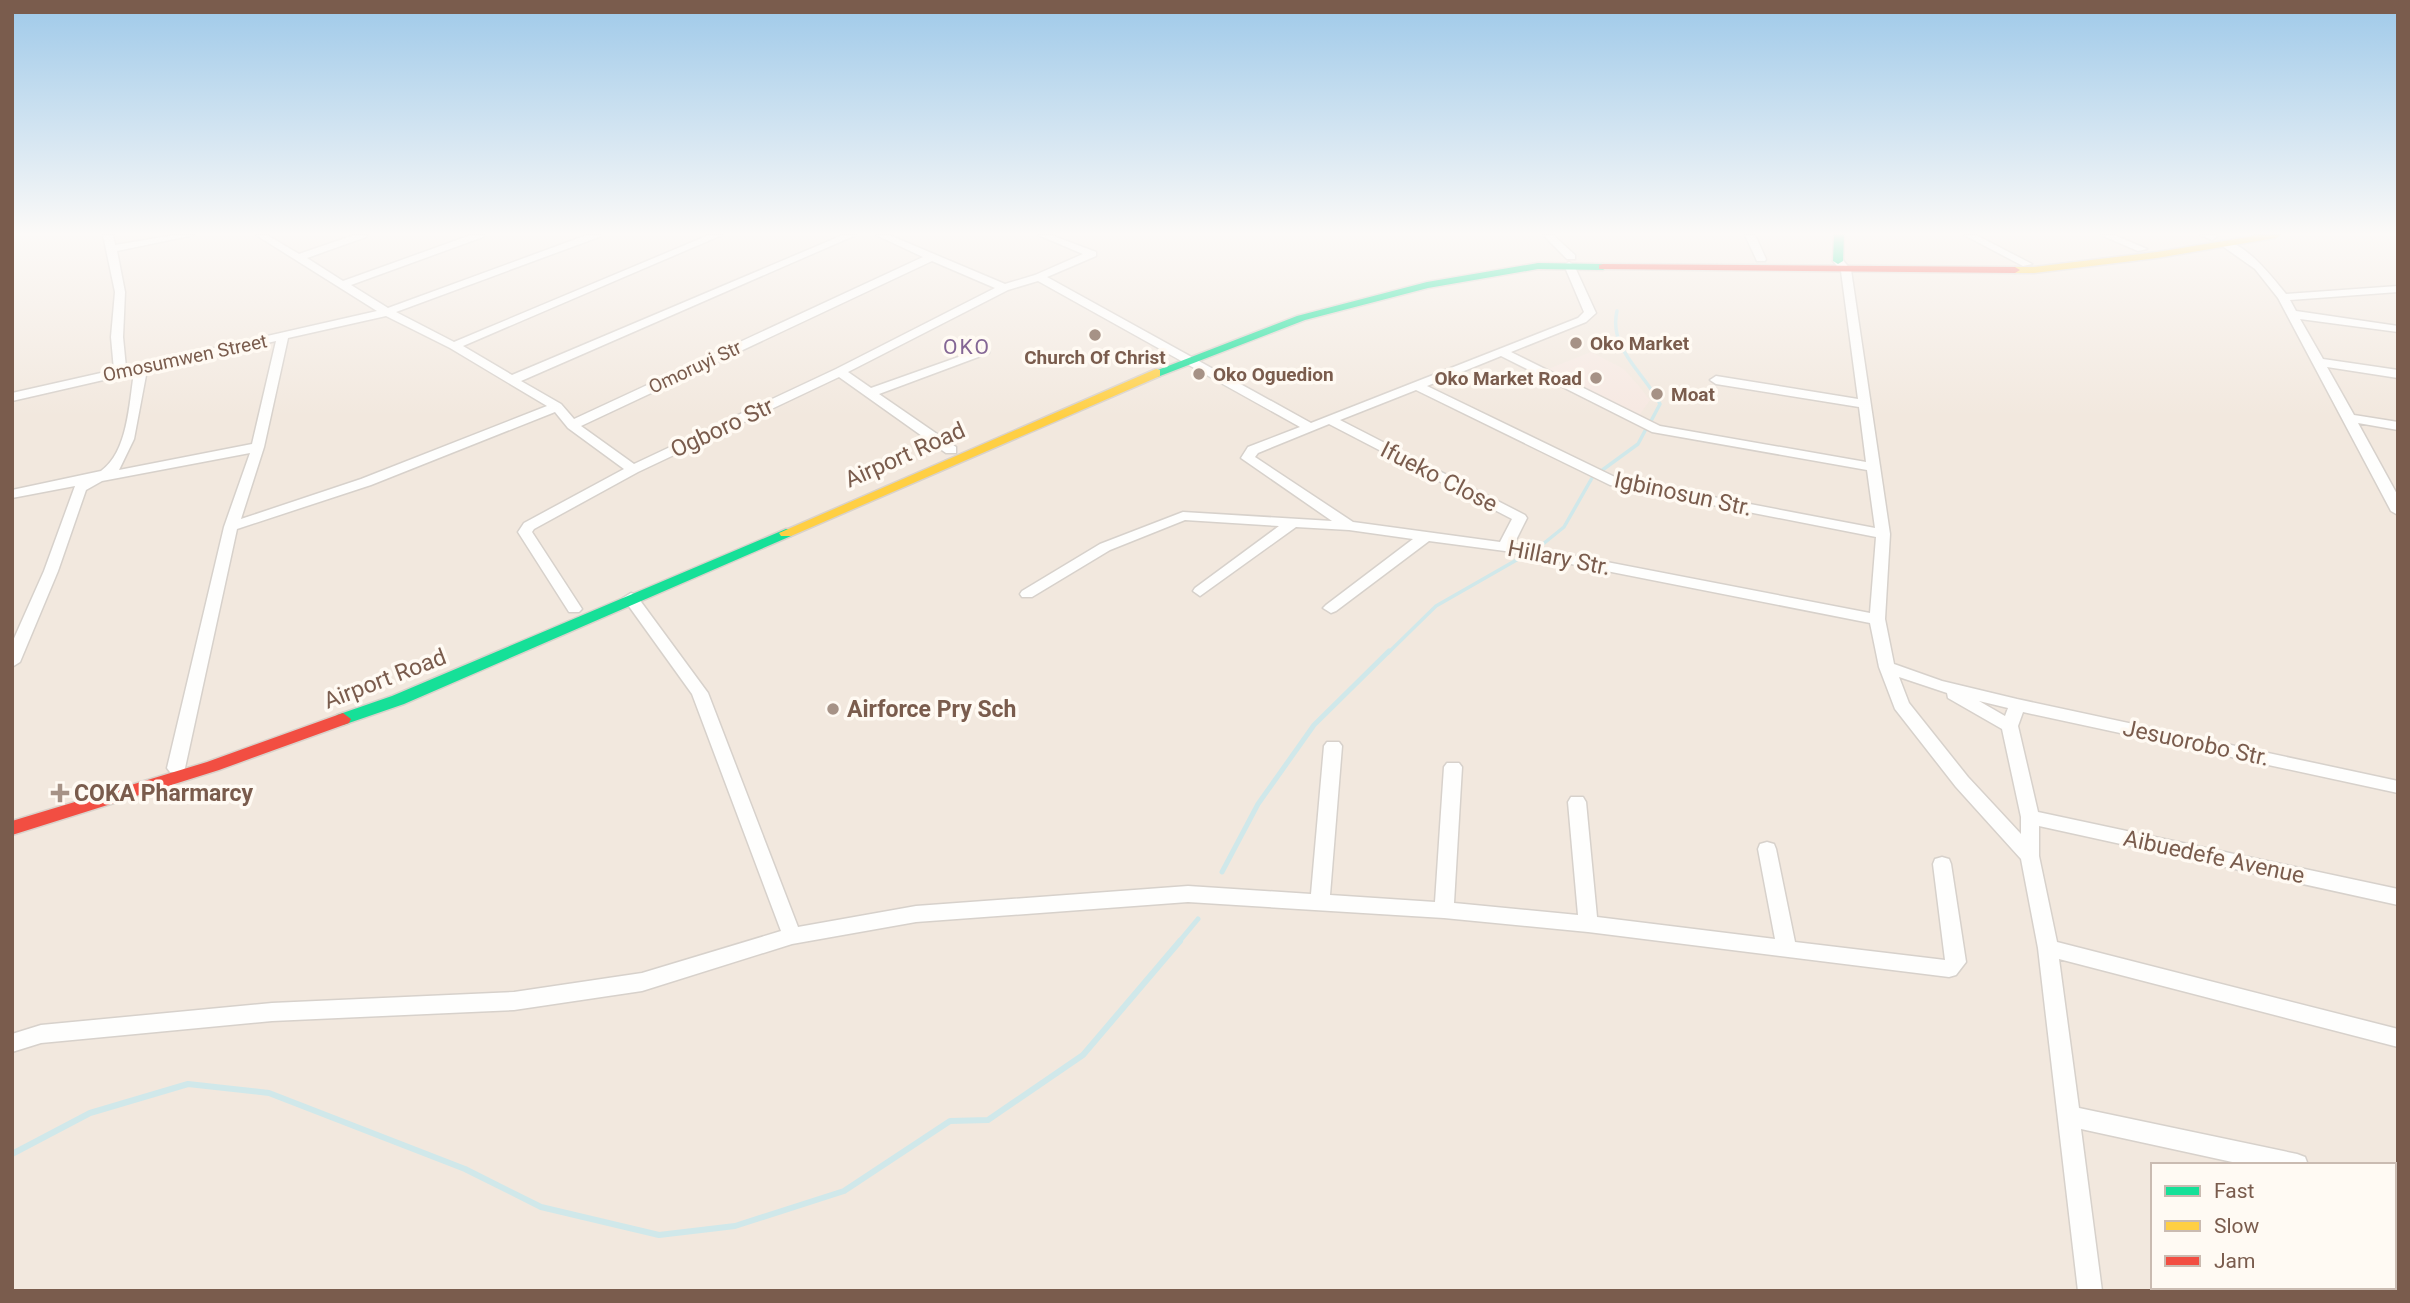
<svg xmlns="http://www.w3.org/2000/svg" width="2410" height="1303" font-family="Roboto,sans-serif">
<style>
.residential{fill:#f2e8de;fill-rule:evenodd}
.commercial{fill:#f6e8e1}
.lines{fill:none;stroke-linecap:round;stroke-linejoin:round}
.stream-far2{stroke:#d0e8ea;stroke-width:3.5}
.stream-far1{stroke:#d0e8ea;stroke-width:5}
.stream{stroke:#d0e8ea;stroke-width:6}
.street-casing{stroke:#d7d1cb;stroke-width:3}
.fast-casing{stroke:#d9d2cb;stroke-width:3}
.slow-casing{stroke:#d9d2cb;stroke-width:3}
.jam-casing{stroke:#d9d2cb;stroke-width:3}
.street{fill:#fefefd;fill-rule:evenodd}
.fast{fill:#16e098;fill-rule:evenodd}
.slow{fill:#ffcf43;fill-rule:evenodd}
.jam{fill:#f24e42;fill-rule:evenodd}
.poi-dot{fill:#a69286;stroke:#fffaf3;stroke-width:2.5}
.labels{text-anchor:middle;dominant-baseline:central;stroke-width:7;stroke-linejoin:round;paint-order:stroke}
.far-poi-label{font-size:19px;font-weight:bold;fill:#7a5c4d;stroke:#fffaf3;text-anchor:start}
.far-street-label{font-size:19px;fill:#7a5c4d;stroke:#fffaf3}
.far-quarter-label{font-size:21px;letter-spacing:2px;fill:#846695;stroke:#fffaf3}
.street-label{font-size:23px;fill:#7a5c4d;stroke:#fffaf3}
.poi-label{font-size:23px;font-weight:bold;fill:#7a5c4d;stroke:#fffaf3;text-anchor:start}
</style>
<rect width="100%" height="100%" fill="#f9f5f0"/>
<path class="residential" d="M12 235H2398V1291H12ZM2153 1165H2394V1287H2153Z"/>
<path class="commercial" d="M1591 352 1624 369 1639 386 1650 400 1639 416 1543 371Z"/>
<g class="lines">
<path class="stream-far2" d="M1617 311C1608 349 1645 373 1660 404L1651 421
M1601 471 1638 444 1646 429
M1543 544 1564 527 1592 478
M1388 653 1436 606 1520 558"/>
<path class="stream-far1" d="M1222 872 1258 804 1314 725 1389 651
M1178 943 1198 919"/>
<path class="stream" d="M12 1154 90 1113 188 1084 269 1093 465 1169 541 1207 659 1235 735 1226 844 1191 950 1121 988 1120 1083 1055 1180 941"/>
<g class="street-casing">
<path id="street" d="M103 235H113L115 245 175 235H194L117 251 125 292 123 337 126 368 377 311 256 235H267L299 254 354 235H367L366 237 307 258 343 281 471 235H484L483 237 351 285 388 308 587 235H600L599 237 396 312 454 342 709 235H722L463 346 512 375 843 235H856L521 381 561 404 574 419 923 257 876 235H889L1005 284 1035 275 1083 254 1038 235H1051L1096 252V256L1047 277 1311 423 1578 318 1584 312 1564 265 1569 262 1574 265 1596 313 1586 322 1511 352 1660 426 1866 462 1859 407 1716 384 1710 380 1716 376 1858 399 1841 271 1833 261 1842 259 1851 270 1890 534 1885 619 1894 664 1942 681 2017 699 2398 781V793L2023 712 2018 726 2038 812 2398 889V905L2039 826V856L2057 942 2398 1029V1047L2059 959 2079 1108 2297 1154 2305 1157 2308 1165H2246L2081 1129 2102 1291H2078L2038 948 2021 859 1956 787 1895 709 1879 667 1870 623 1505 551 1429 541 1336 611 1331 613 1323 608 1326 605 1413 539 1349 530 1296 527 1200 596 1193 591 1195 588 1279 526 1185 520 1110 550 1032 597H1022L1020 594 1022 591 1100 544 1183 512 1332 521 1241 458 1248 447 1300 427 1038 281 1008 290 848 372 871 388 981 349H989V353L879 394 956 447V453H946L839 377 638 472 534 529 532 532 582 609 579 612H569L518 532 524 523 624 469 568 428 555 412 371 485 237 529 185 768 182 772H170L167 768 224 527 250 453 102 481 86 490 58 571 20 662 12 667V643L44 571 75 486 12 498V490L101 471C128 452 129 403 134 373L12 401V393L114 370 111 337 115 292ZM932 261 995 288 836 369 634 464 581 426ZM386 316 450 348 547 406 361 479 241 519 264 447 288 338ZM276 341 252 444 119 470 134 439 147 370ZM1501 356 1652 432 1867 470 1875 528 1619 479 1427 386ZM1416 390 1610 485 1876 537 1870 613 1514 544 1527 518 1525 515 1340 420ZM1329 424 1512 519 1500 542 1353 522 1255 457 1258 453ZM1899 677 1947 693 1948 698 2002 729 2021 817V834L1968 777 1909 703ZM1979 701 2008 708 2005 716Z
M1543 235H1553L1575 255V259H1567Z
M1745 235H1755L1766 259 1765 261H1757Z
M1964 235H1976L2032 264 2023 266Z
M2101 235H2114L2147 249 2138 251Z
M2200 235H2215L2217 237 2212 240Z
M2221 241C2243 239 2273 278 2286 294L2398 286V292L2290 300 2296 311 2398 326V332L2300 319 2323 359 2398 370V378L2327 367 2354 415 2398 422V430L2358 423 2398 496V515L2391 511 2278 298 2255 269 2221 245Z
M631 593 636 595 708 693 798 927 916 906 1188 886 1311 894 1324 746 1327 742H1339L1342 746 1330 895 1435 902 1444 767 1447 763H1459L1462 767 1454 903 1578 915 1568 802 1571 797H1583L1586 802 1597 917 1775 939 1758 849 1760 844 1767 842 1774 844 1776 849 1795 942 1945 960 1933 864 1935 859 1942 857 1949 859 1951 864 1966 962 1956 975 1949 977 1588 932 1444 918 1188 902 916 922 792 944 642 991 514 1010 272 1021 41 1043 12 1052V1034L41 1025 272 1003 514 992 642 973 781 931 692 694 623 598Z
M2394 1179 2398 1180V1202L2394 1201Z
M2325 1287H2349L2350 1291H2326Z"/>
</g>
<g class="fast-casing">
<path id="fast" d="M1834 235H1844L1843 261 1838 264 1833 261Z
M1538 263 1603 264 1608 267 1603 270 1538 269 1428 288 1305 320 1160 376 1156 377 1150 373 1297 316 1427 282Z
M786 529 791 530 793 533 791 536 404 704 343 725 335 719 337 715 392 696Z"/>
</g>
<g class="slow-casing">
<path id="slow" d="M2260 235H2280L2275 238 2157 258 2034 273H2015L2010 270 2015 267H2034L2157 252Z
M1156 369 1160 370V376L791 536H781L779 533Z"/>
</g>
<g class="jam-casing">
<path id="jam" d="M1603 264 2015 267 2020 270 2015 273 1599 269V265Z
M343 713 351 719 349 723 219 770 12 835V821L207 762Z"/>
</g>
<use href="#street" class="street"/>
<use href="#fast" class="fast"/>
<use href="#slow" class="slow"/>
<use href="#jam" class="jam"/>
</g>
<linearGradient id="sky" x2="0" y2="1"><stop stop-color="#9ec9e9"/><stop offset="0.56" stop-color="#fcfaf8"/><stop offset="1" stop-color="#fcfaf8" stop-opacity="0"/></linearGradient>
<rect width="2410" height="417" fill="url(#sky)"/>
<g class="poi-dot">
<circle cx="1095" cy="335" r="7"/>
<circle cx="1576" cy="343" r="7"/>
<circle cx="1199" cy="374" r="7"/>
<circle cx="1596" cy="378" r="7"/>
<circle cx="1657" cy="394" r="7"/>
<circle cx="833" cy="709" r="7"/>
<path d="M56.5 782.5h7v7h7v7h-7v7h-7v-7h-7v-7h7z"/>
</g>
<g class="labels">
<g class="far-poi-label">
<text x="1590" y="343">Oko Market</text>
<text x="1095" y="357" text-anchor="middle">Church Of Christ</text>
<text x="1213" y="374">Oko Oguedion</text>
<text x="1582" y="378" text-anchor="end">Oko Market Road</text>
<text x="1671" y="394">Moat</text>
</g>
<g class="far-street-label">
<text transform="translate(185 358) rotate(-12)">Omosumwen Street</text>
<text transform="translate(695 367) rotate(-25)">Omoruyi Str</text>
</g>
<g class="far-quarter-label">
<text x="967" y="347">OKO</text>
</g>
<g class="street-label">
<text transform="translate(722 428) rotate(-25)">Ogboro Str</text>
<text transform="translate(905 455) rotate(-24)">Airport Road</text>
<text transform="translate(1439 477) rotate(27)">Ifueko Close</text>
<text transform="translate(1683 494) rotate(12)">Igbinosun Str.</text>
<text transform="translate(1559 558) rotate(11)">Hillary Str.</text>
<text transform="translate(385 679) rotate(-21)">Airport Road</text>
<text transform="translate(2196 743) rotate(12)">Jesuorobo Str.</text>
<text transform="translate(2214 857) rotate(12)">Aibuedefe Avenue</text>
</g>
<g class="poi-label">
<text x="847" y="709">Airforce Pry Sch</text>
<text x="74" y="793">COKA Pharmarcy</text>
</g>
</g>
<rect width="2410" height="1303" fill="none" stroke="#7a5c4d" stroke-width="28"/>
<rect x="2151" y="1163" width="245" height="126" fill="#fffaf3" stroke="#cabbb1" stroke-width="2"/>
<rect x="2165" y="1186" width="35" height="10" fill="#16e098" stroke="#cabbb1" stroke-width="2"/>
<text x="2214" y="1198" font-size="21" fill="#7a5c4d">Fast</text>
<rect x="2165" y="1221" width="35" height="10" fill="#ffcf43" stroke="#cabbb1" stroke-width="2"/>
<text x="2214" y="1233" font-size="21" fill="#7a5c4d">Slow</text>
<rect x="2165" y="1256" width="35" height="10" fill="#f24e42" stroke="#cabbb1" stroke-width="2"/>
<text x="2214" y="1268" font-size="21" fill="#7a5c4d">Jam</text>
</svg>
